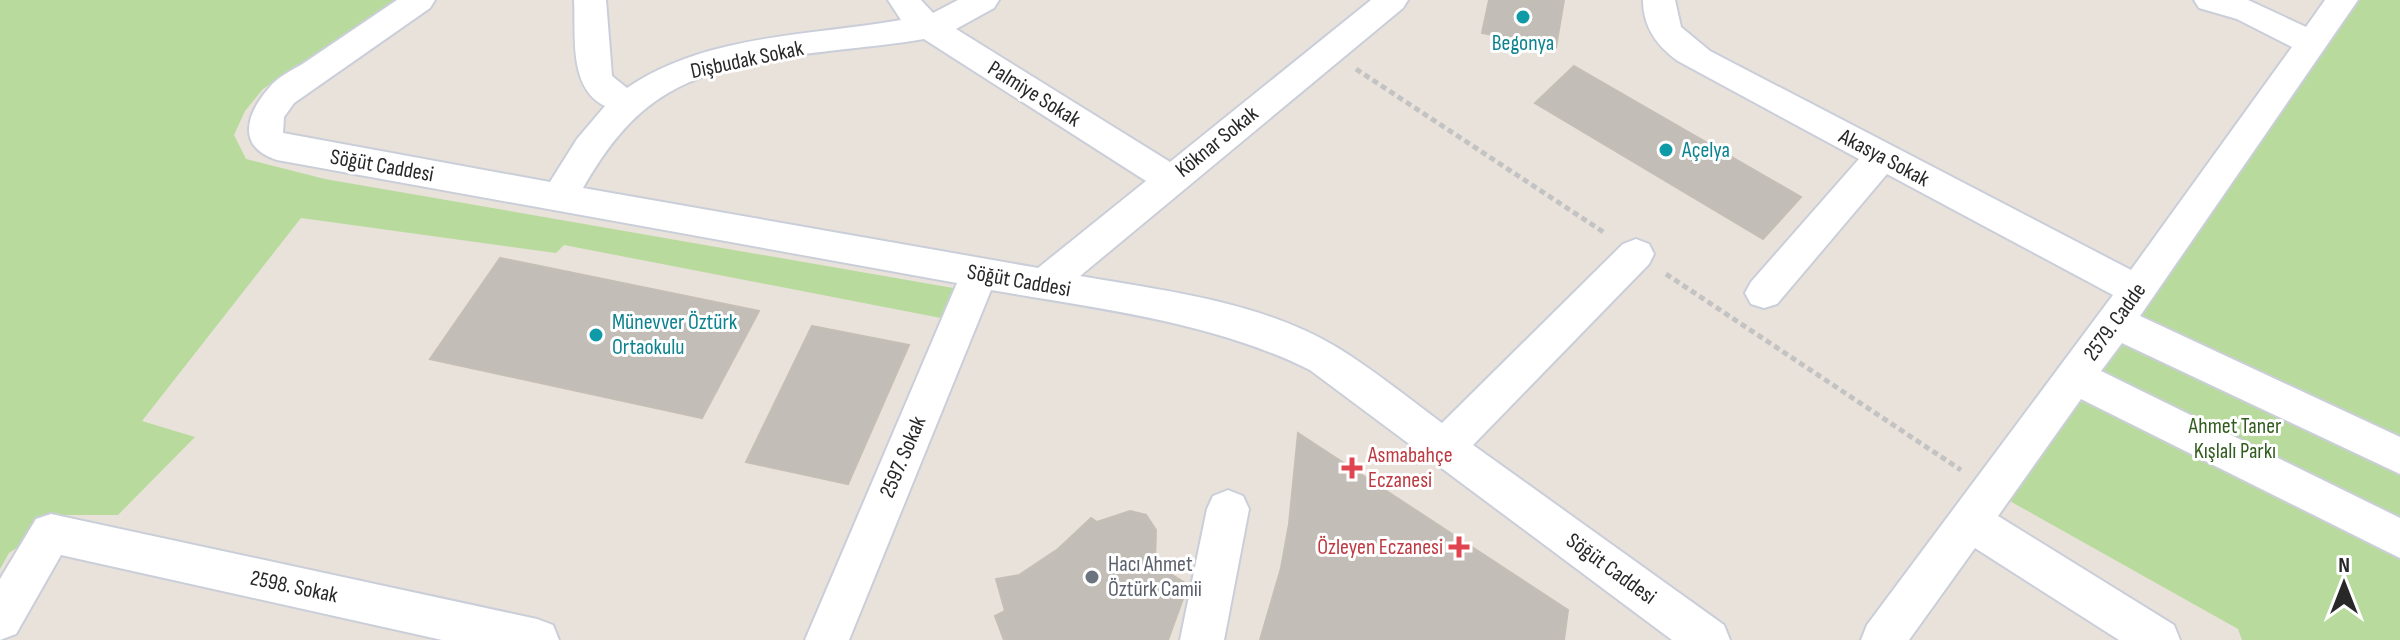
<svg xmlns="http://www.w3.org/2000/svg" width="2400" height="640" font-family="'Sofia Sans Condensed',sans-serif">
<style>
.green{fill:#b8db9d}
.building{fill:#c2bdb7;stroke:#c4beb5;stroke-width:2}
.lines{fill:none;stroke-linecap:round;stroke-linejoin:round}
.minor-casing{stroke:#caced9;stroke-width:4}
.path{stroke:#c3c3c3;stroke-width:5;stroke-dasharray:6 4;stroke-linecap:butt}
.minor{fill:#fff;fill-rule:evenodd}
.culture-dot{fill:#0f9aa8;stroke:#fff;stroke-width:3}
.health-dot{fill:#e0444e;stroke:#fff;stroke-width:3}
.worship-dot{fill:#6b7280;stroke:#fff;stroke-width:3}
.labels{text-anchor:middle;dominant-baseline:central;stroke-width:6;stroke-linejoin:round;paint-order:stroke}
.culture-label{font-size:22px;fill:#0d838f;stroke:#fff;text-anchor:start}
.street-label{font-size:22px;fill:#282828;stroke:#fff}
.park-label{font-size:22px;fill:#335d20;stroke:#fff}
.health-label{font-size:22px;fill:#be3a42;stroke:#fff;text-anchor:start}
.worship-label{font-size:22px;fill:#5b616d;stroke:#fff;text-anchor:start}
</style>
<rect width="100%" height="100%" fill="#e9e2db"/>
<path class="green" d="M0 0H397L263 89 245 111 234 135 246 159 325 179 959 289 946 319 564 245 556 253 301 218 142 421 195 437 118 515H66L9 553 0 569Z
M2342 0H2400V640H2242L2238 629 1992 491Z"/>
<path class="building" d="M1489 0H1564L1556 47 1482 33Z
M1574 66 1801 197 1763 239 1535 103Z
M500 258 759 311 702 418 430 359Z
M812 326 909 345 848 484 746 462Z
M1298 433 1568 610 1564 640H1260L1281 568 1289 524Z
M1130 511 1146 515 1156 530 1155 564 1188 585 1168 640H1004L995 616 1005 611 996 579 1019 575 1058 549 1091 518 1097 522Z"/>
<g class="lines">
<g class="minor-casing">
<path id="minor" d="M397 0H435L430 8 294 103 284 117 283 133 550 182 577 139 605 106C568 88 576 35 574 0H606L612 76 627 88C706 34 810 36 901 20L888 0H921L933 13 958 0H999L994 8 956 29 1170 162 1371 0H1408L1403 8 1080 276C1166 291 1263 302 1338 348 1374 370 1408 398 1442 423L1623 244 1636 239 1649 244 1654 254 1649 264 1473 445 1724 625 1730 640H1672L1310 370C1211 321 1099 309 991 290L849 640H805L957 283 277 160C236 147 246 114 269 88 277 77 293 70 304 63 335 42 366 21 397 0ZM924 39 1146 181 1038 268 583 188C604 151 630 115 668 93 738 51 845 53 924 39Z
M1643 0H1675L1681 27 1710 51 2131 270 2292 47 2237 19 2199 8 2194 0H2248L2306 27 2325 0H2358L2140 316 2400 437V474L2122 343 2101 371 2400 518V558L2081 399 1998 516 2174 625 2180 640H2119L1975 548 1909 640H1861L1867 625 2113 295 1887 174 1777 304 1764 308 1751 304 1745 293 1751 282 1859 159 1678 61C1657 46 1643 27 1643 0Z
M1228 490 1243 496 1249 509 1224 640H1180L1207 509 1213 496Z
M51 514 537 619 553 625 559 640H442L61 555 16 634 0 640V579L36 519Z"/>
</g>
<path class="path" d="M1356 69 1605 233
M1666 274 1961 470"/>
<use href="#minor" class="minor"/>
</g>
<g class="culture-dot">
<circle cx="1523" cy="17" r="8"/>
<circle cx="1666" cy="150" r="8"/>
<circle cx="596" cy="335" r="8"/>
</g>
<g class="health-dot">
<path d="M1348 456h8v8h8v8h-8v8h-8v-8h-8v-8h8z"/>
<path d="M1455 535h8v8h8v8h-8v8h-8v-8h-8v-8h8z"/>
</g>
<circle class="worship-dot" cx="1092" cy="577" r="8"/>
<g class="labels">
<g class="culture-label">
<text x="1523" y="43" text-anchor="middle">Begonya</text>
<text x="1682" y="150">Açelya</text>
<text x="612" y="322">Münevver Öztürk<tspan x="612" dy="25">Ortaokulu</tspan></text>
</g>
<g class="street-label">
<text transform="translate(747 60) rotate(-12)">Dişbudak Sokak</text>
<text transform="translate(1034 94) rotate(32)">Palmiye Sokak</text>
<text transform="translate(1217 142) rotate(-39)">Köknar Sokak</text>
<text transform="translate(1884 158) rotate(28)">Akasya Sokak</text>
<text transform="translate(382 166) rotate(10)">Söğüt Caddesi</text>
<text transform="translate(1019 281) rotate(10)">Söğüt Caddesi</text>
<text transform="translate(2115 322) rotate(-54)">2579. Cadde</text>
<text transform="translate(903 457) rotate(-67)">2597. Sokak</text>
<text transform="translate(1611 569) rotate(36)">Söğüt Caddesi</text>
<text transform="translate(294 587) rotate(12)">2598. Sokak</text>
</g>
<g class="park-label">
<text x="2235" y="426">Ahmet Taner<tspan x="2235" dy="25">Kışlalı Parkı</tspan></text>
</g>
<g class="health-label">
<text x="1368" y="455">Asmabahçe<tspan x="1368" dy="25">Eczanesi</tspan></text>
<text x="1443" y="547" text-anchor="end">Özleyen Eczanesi</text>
</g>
<g class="worship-label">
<text x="1108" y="564">Hacı Ahmet<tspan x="1108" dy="25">Öztürk Camii</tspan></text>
</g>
</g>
<g transform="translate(2344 584)" stroke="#ffffff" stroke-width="6" paint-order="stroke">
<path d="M0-6L14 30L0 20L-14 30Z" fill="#282828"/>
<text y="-12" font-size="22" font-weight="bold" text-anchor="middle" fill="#282828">N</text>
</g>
</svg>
